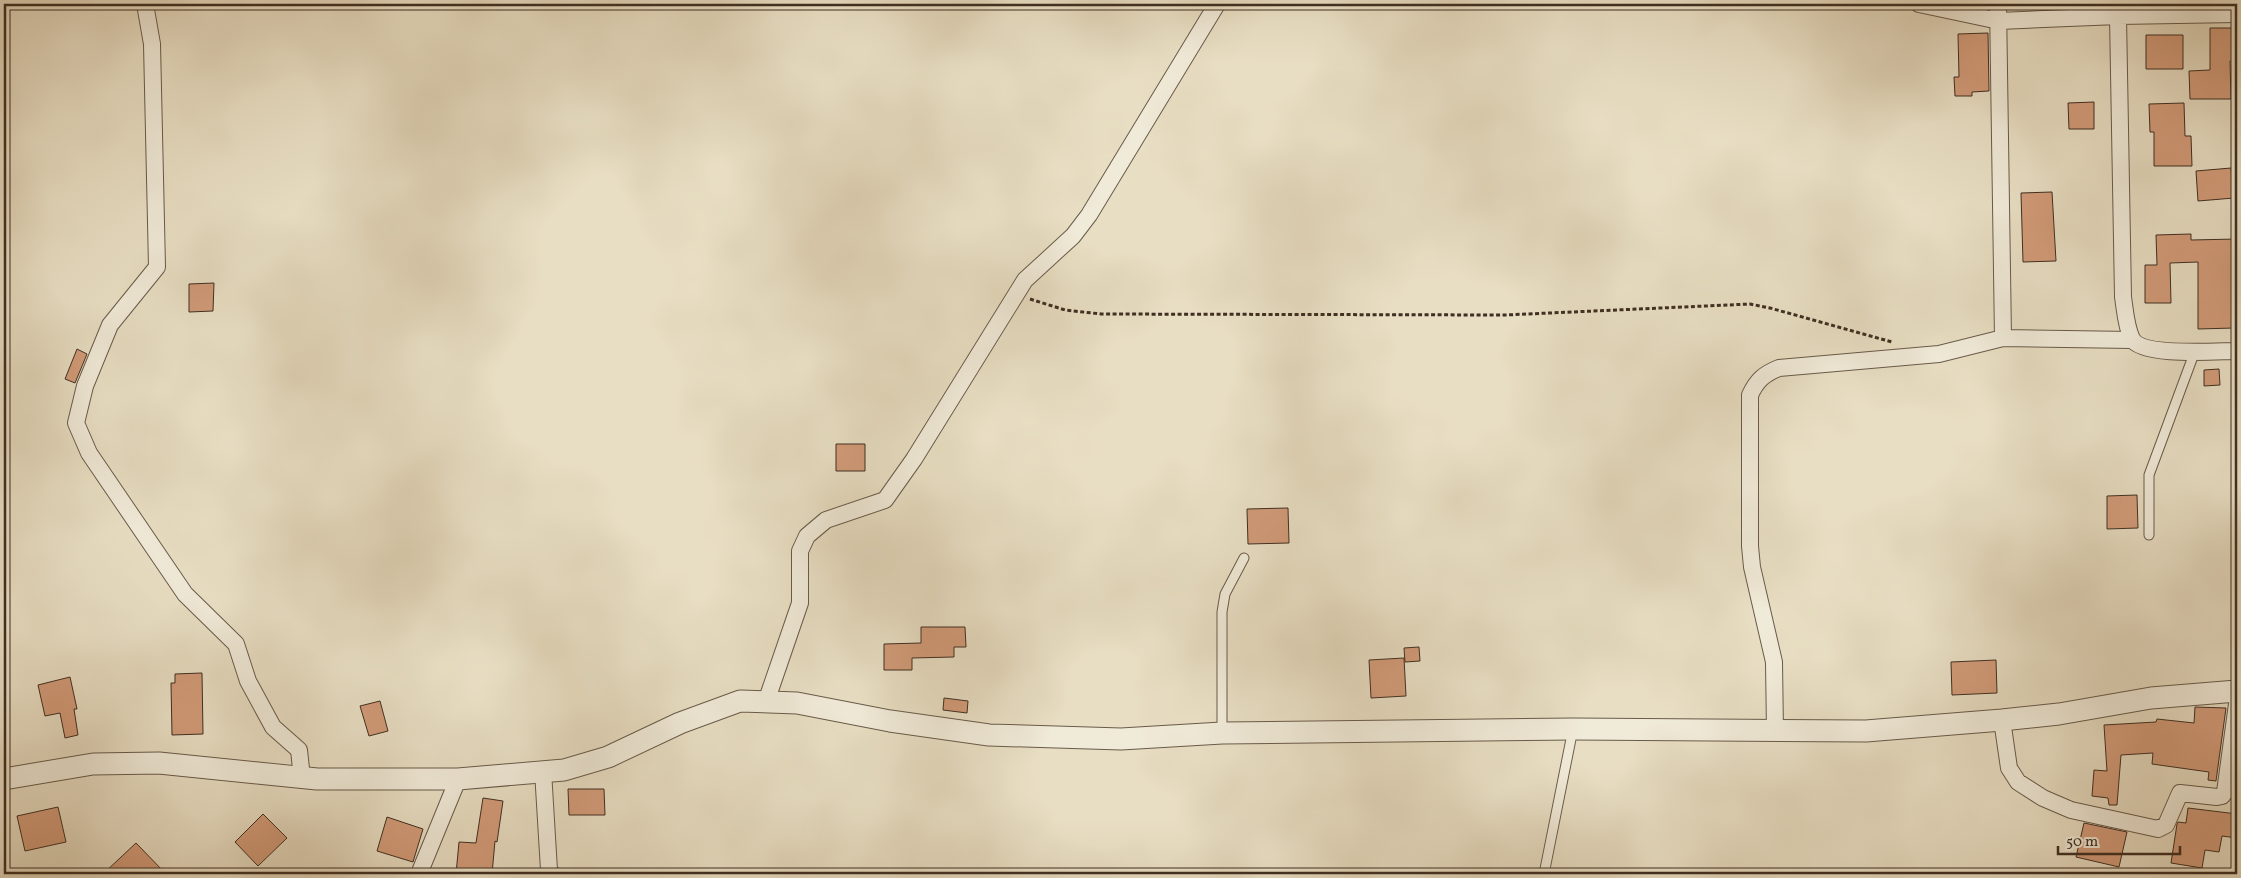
<svg xmlns="http://www.w3.org/2000/svg" width="2241" height="878" font-family="Vollkorn,serif">
<style>
.building{fill:#d29b79;stroke:#3f2f22}
.lines{fill:none;stroke-linecap:round;stroke-linejoin:round}
.service-casing{stroke:#695b4a;stroke-width:11}
.minor-casing{stroke:#695b4a;stroke-width:18}
.tertiary-casing{stroke:#695b4a;stroke-width:23}
.path{stroke:#3f2f22;stroke-width:3;stroke-dasharray:4 2.5;stroke-linecap:butt}
.service{stroke:#f0ead8;stroke-width:9}
.minor{stroke:#f0ead8;stroke-width:16}
.tertiary{stroke:#f0ead8;stroke-width:21}
</style>
<rect width="100%" height="100%" fill="#e8dec3"/>
<filter id="stains"><feTurbulence type="fractalNoise" baseFrequency=".004" numOctaves="4"/><feColorMatrix values="0 0 0 0 .2 0 0 0 0 .09 0 0 0 0 .02 0 0 0 .5 -.17"/></filter>
<radialGradient id="worn" r=".72"><stop offset=".6" stop-color="#630" stop-opacity="0"/><stop offset="1" stop-color="#630" stop-opacity=".3"/></radialGradient>
<path class="building" d="M2210 28H2236V61H2230L2231 99H2190L2189 71 2210 70Z
M1988 33 1989 91 1972 92V96H1955L1954 77H1959L1958 34Z
M2146 35H2183V69H2146Z
M2094 102V129H2069L2068 103Z
M2184 103 2185 136H2191L2192 166H2154V132H2150L2149 104Z
M2231 168 2234 198 2198 201 2196 171Z
M2052 192 2056 261 2023 262 2021 193Z
M2191 234V240L2237 239V264H2232L2234 328 2198 329V262L2170 263 2171 303H2145V265H2157L2156 235Z
M214 283 213 311 189 312V284Z
M77 349 87 354 75 383 65 379Z
M2219 369 2220 385 2204 386V370Z
M836 444H865V471H836Z
M2137 495 2138 528 2107 529V496Z
M1288 508 1289 543 1248 544 1247 509Z
M921 627H965L966 647H954V657L912 658V670H884V644L921 643Z
M1419 647 1420 661 1405 662 1404 648Z
M1404 658 1406 696 1371 698 1369 660Z
M1996 660 1997 693 1952 695 1951 662Z
M202 673 203 734 172 735 171 683H175V674Z
M70 677 77 709H74L78 735 65 738 60 713 45 716 38 685Z
M944 698 968 701 967 713 943 710Z
M380 701 388 731 369 736 360 706Z
M2195 707 2226 708 2216 781 2208 780 2209 772 2152 764 2153 753 2121 755 2117 805H2109L2108 798 2092 796 2094 770 2107 771 2104 725 2156 722 2157 719 2194 723Z
M568 789H604L605 815H569Z
M483 798 503 801 497 842 495 841 492 874H456L459 842 476 843Z
M58 807 66 842 25 851 17 816Z
M2188 808 2237 814V838L2222 836 2219 852 2205 850 2202 868 2171 863 2177 824 2178 822 2186 823Z
M263 814 287 838 258 866 235 842Z
M387 817 423 829 413 862 377 851Z
M2084 823 2127 832 2119 867 2076 857Z
M136 843 166 874H103Z"/>
<g class="lines">
<g class="service-casing">
<path id="service" d="M2149 535V475L2195 351
M1222 732V612L1225 594 1244 558
M1544 874 1573 729"/>
</g>
<g class="minor-casing">
<path id="minor" d="M145 4 152 44 157 267 110 325 85 386 76 423 89 453 185 594 236 644 248 681 273 727 299 750 302 778
M1919 4 1999 21 2118 16 2237 14
M1998 4 2003 338
M2123 4 2118 16 2123 297C2125 310 2126 327 2132 339 2142 357 2217 351 2237 351
M766 702 800 603V551L807 536 826 520 885 500 914 459 1025 280 1073 236 1089 215 1217 4
M2002 720 2009 768 2018 782 2043 798 2071 810 2158 829 2166 825 2180 793 2217 797 2222 796 2225 792 2237 704
M1775 732 1774 662 1752 567 1750 546V395C1757 380 1764 374 1779 368L1939 354 2003 338 2132 340
M543 771 549 870 552 874
M419 874 458 779"/>
</g>
<g class="tertiary-casing">
<path id="tertiary" d="M4 779 93 764 159 763 317 779H458L564 770 608 757 680 723 740 701 797 703 890 721 989 735 1121 739 1222 733 1573 729 1866 731 2002 720 2059 714 2151 698 2237 691"/>
</g>
<path class="path" d="M1030 299 1065 310 1101 314 1505 315 1750 304 1770 308 1892 342"/>
<use href="#service" class="service"/>
<use href="#minor" class="minor"/>
<use href="#tertiary" class="tertiary"/>
</g>
<rect width="2241" height="878" fill="none" stroke="#e8dec3" stroke-width="20"/>
<rect x="5" y="5" width="2231" height="868" fill="none" stroke="#3f2f22" stroke-width="2.5"/>
<rect x="10" y="10" width="2221" height="858" fill="none" stroke="#3f2f22"/>
<path d="M2058 846v8h122v-8" fill="none" stroke="#3f2f22" stroke-width="2.5"/>
<text x="2066" y="846" font-size="15" fill="#3f2f22" stroke="#f0ead8" stroke-width="4" paint-order="stroke">50 m</text>
<rect width="100%" height="100%" filter="url(#stains)"/>
<rect width="100%" height="100%" fill="url(#worn)"/>
</svg>
